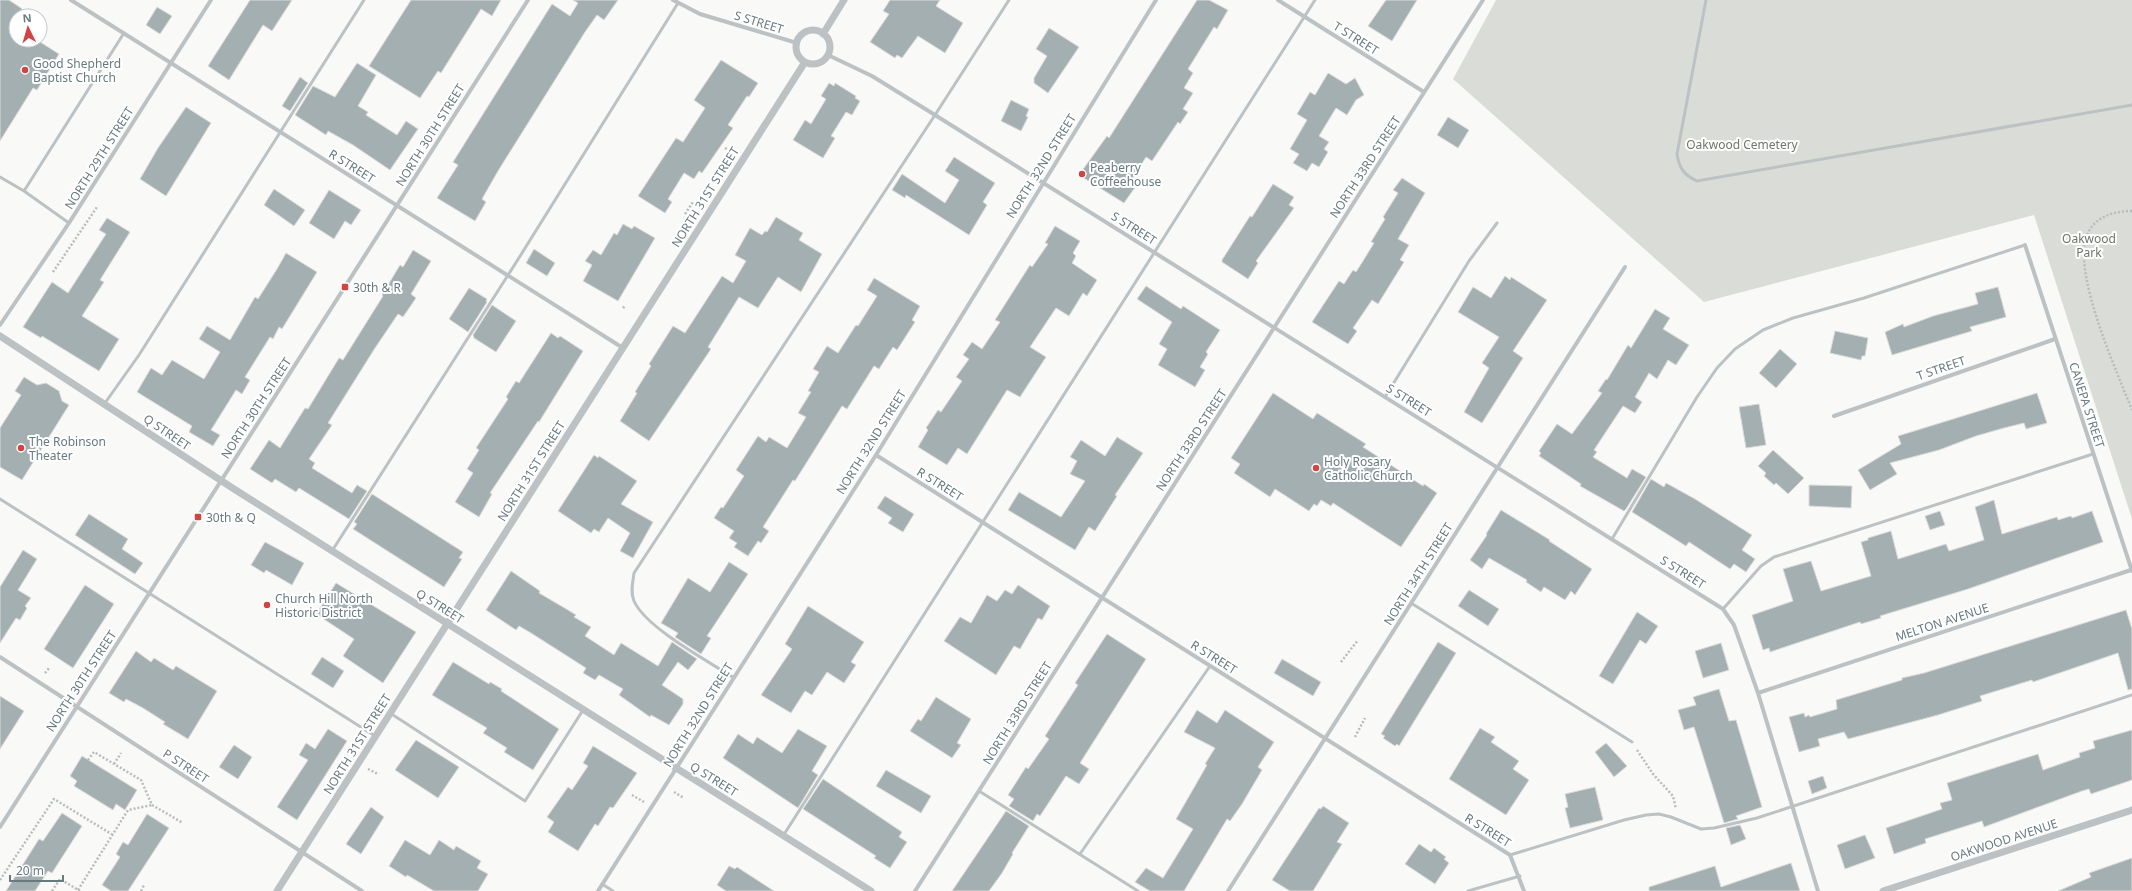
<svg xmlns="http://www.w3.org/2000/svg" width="2132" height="891" font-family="'Noto Sans',sans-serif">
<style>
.green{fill:#daddd7}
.building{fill:#a4afb1;stroke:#dbdbd9}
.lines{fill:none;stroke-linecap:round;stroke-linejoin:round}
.path{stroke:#b7bcbd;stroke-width:2.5;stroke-dasharray:2 2;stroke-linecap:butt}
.service{stroke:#bcc2c4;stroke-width:3}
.minor{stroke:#bcc2c4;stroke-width:4}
.tertiary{stroke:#bcc2c4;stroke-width:7}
.poi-dot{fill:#ce4543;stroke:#fff;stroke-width:1.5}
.labels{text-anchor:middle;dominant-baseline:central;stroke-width:4;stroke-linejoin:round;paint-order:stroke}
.street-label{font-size:12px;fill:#677a7e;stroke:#fff}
.poi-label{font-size:12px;fill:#677a7e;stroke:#fff;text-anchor:start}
.park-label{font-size:12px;fill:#6d7766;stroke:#fff}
</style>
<rect width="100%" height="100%" fill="#f9f9f7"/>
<path class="green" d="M1496 0H2132V519L2034 215 1704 302 1453 79Z"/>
<path class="building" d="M0 0H9L21 8 26 16H16V40H37L59 54 37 90 33 88 0 141Z
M250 0H292L272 31 263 25 229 80 208 66Z
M411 0H501L492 16 481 9 441 73 438 71 420 98 369 66Z
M573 0H618L604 20 597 15 585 32 498 171 482 199 486 202 475 221 437 198 458 165 453 162 552 4 570 16 578 3Z
M890 0H940L936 6 963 23 945 53 918 36 902 58 897 55 895 58 870 42 889 14 883 11Z
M1197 0H1209L1228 10 1217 29 1214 27 1188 69 1193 73 1184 88 1193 93 1183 109 1188 112 1180 124 1178 122 1152 161 1146 157 1130 183 1136 186 1124 203 1079 175 1107 136 1109 138Z
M1386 0H1417L1392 41 1368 26Z
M157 7 172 16 160 34 146 25Z
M1049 28 1079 47 1048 93 1034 83V78L1047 56 1036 49Z
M721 60 758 83 749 97 747 96 728 125 733 128 702 173 699 171 694 179 684 173 668 199 672 202 665 213 638 196 676 138 683 142 705 108 694 100Z
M357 63 376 75 358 106 368 112 366 115 397 135 406 121 418 129 390 170 353 145 328 131 326 135 295 115 313 86 335 97Z
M1328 73 1346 84 1355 78 1364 95 1356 100 1347 115 1336 108 1319 136 1329 142 1324 149 1328 152 1319 167 1312 163 1307 171 1293 163 1299 154 1290 149 1307 120 1297 114 1310 92 1315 95Z
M300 77 308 83 290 111 282 106Z
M829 83 834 86 835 83 856 96 855 98 860 101 852 115 846 112 831 136 835 138 823 158 793 140 805 120 811 124 826 99 821 96Z
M1011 100 1029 109 1026 116 1028 117 1021 131 1001 121Z
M186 107 211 123 166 196 140 179 158 148Z
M1448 117 1469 130 1458 148 1437 135Z
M954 157 995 183 983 202 987 205 969 235 906 195 905 198 892 190 902 174 945 203 959 180 945 171Z
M1402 178 1425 193 1398 239 1409 245 1400 260 1404 262 1378 304 1372 300 1353 328 1357 331 1348 344 1312 322 1339 281 1344 284 1353 270 1356 272 1363 261 1374 243 1371 242 1385 219 1383 217 1398 193 1393 190Z
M1273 184 1294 197 1289 205 1294 208 1256 261 1258 263 1248 279 1222 262V260L1250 216 1252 217Z
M274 189 305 210 294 226 264 205Z
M329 190 361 210 351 225 345 221 334 239 309 223Z
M776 217 803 233 799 240 822 254 801 292 778 277 758 308 739 297 708 347 711 349 649 441 620 421 637 393 635 392 651 366 649 364 673 326 685 333 722 276 733 283 746 261 735 255 750 228 762 235 765 231 767 232Z
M107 218 130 232 100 280 104 282 82 316 119 339 99 371 42 336 41 338 23 327 52 282 68 293 106 234 99 230Z
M623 224 632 229 634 226 655 238 618 301 583 281 592 265 585 261 593 250 601 255 614 233 617 235Z
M1055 226 1080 241 1073 253 1076 256 1072 263 1097 280 1087 296 1083 293 1069 316 1056 308 1030 347 1046 357 1020 397 1007 390 967 454 958 448 947 465 918 447 928 430 926 428 938 410 941 412 962 381 956 377 969 359 963 355 972 342 982 349 1000 322 995 320 1030 265 1032 267 1048 244 1045 243Z
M534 249 555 263 547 276 526 263Z
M413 250 431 261 411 294 416 298 403 317 398 314 375 348 328 423 332 425 309 459 315 463 312 468 352 493 357 485 367 491 349 519 299 488 296 492 275 479 272 483 250 469 269 440 280 448 305 408 308 409 339 358 343 360 383 296 382 295 400 265 403 267Z
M286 253 317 272 282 329 279 327 273 339 270 337 245 377 250 380 242 394 236 390 211 430 220 435 213 446 189 432 192 426 137 392 151 368 162 375 172 360 204 379 220 352 199 339 207 326 230 340 255 297 258 299 277 269Z
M1505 276 1510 280 1511 277 1547 300 1513 351 1523 358 1482 423 1464 412 1489 368 1482 363 1499 337 1458 312 1473 287 1491 298Z
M874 278 920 306 912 320 915 322 897 350 893 347 879 369 874 366 847 409 842 406 795 481 793 480 763 527 769 531 761 543 758 541 748 556 734 547 737 543 729 538 734 531 714 518 721 507 723 508 744 476 736 470 758 436 766 442 769 437 787 448 806 417 798 413 811 392 808 391 819 372 813 369 827 346 838 353 856 325 858 326 877 296 867 290Z
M1146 286 1181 309 1183 306 1220 330 1206 352 1208 354 1200 367 1205 370 1195 387 1158 365 1167 349 1159 344 1172 322 1137 299Z
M1998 287 2006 317 1970 327 1972 331 1892 355 1885 332 1903 324 1904 327 1933 316 1978 304 1975 293Z
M469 288 487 299 486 301 487 302 468 332 449 319Z
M492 305 516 321 496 352 474 338 473 335Z
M1655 309 1670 318 1663 329 1689 345 1676 365 1668 360 1657 379 1649 373 1635 397 1642 402 1635 413 1623 406 1594 450 1597 452 1593 457 1627 478 1632 469 1646 477 1626 509 1624 511 1580 486 1581 484 1539 456 1541 453 1539 451 1557 424 1572 434 1602 393 1598 391 1606 379 1607 380 1628 345 1631 348Z
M1835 331 1868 338 1865 356H1862L1861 360 1830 353Z
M551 333 558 338 560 336 583 351 539 422 538 421 490 493 492 494 479 517 455 502 473 473 467 469 479 450 476 448 508 399 506 397 516 381 519 383Z
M1780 349 1797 364 1776 388 1759 373Z
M24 377 37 385 46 383 59 391 62 401 69 405 22 480 0 467V428L21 395 15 391Z
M1273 393 1313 419 1317 413 1366 444 1363 447 1423 486 1424 484 1437 493 1401 547 1333 503 1331 506 1321 500 1317 506 1314 504 1309 511 1275 489 1270 497 1234 473 1240 464 1231 458Z
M2037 393 2047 423 2026 429 2024 423 2004 428 1976 436 1939 450 1890 463 1897 474 1870 490 1858 470 1901 444 1898 436Z
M1759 404 1766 445 1746 448 1739 407Z
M1117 437 1143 453 1115 495 1117 496 1095 531 1089 527 1075 550 1008 510 1019 492 1061 517 1085 481 1070 474 1077 461 1070 457 1081 440 1105 456Z
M1773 450 1804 478 1788 494 1776 483 1774 485 1764 476 1766 473 1758 466Z
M594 455 598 458 599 456 637 481 621 504 653 522 633 558 620 551 630 533 608 518 599 532 594 529 591 533 558 511Z
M1651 479 1664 487 1666 483 1695 499 1752 535 1742 550 1755 559 1746 572 1734 564 1730 569 1689 542 1686 546 1632 512Z
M1809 485 1852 486 1851 508 1809 506Z
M372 494 463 552 459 558 462 559 444 587 353 529 357 524 354 522Z
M885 496 914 514 903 532 888 523 892 518 877 508Z
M1994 500 2002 534 2057 517 2058 520 2071 516 2072 518 2092 511 2103 542 1968 589 1880 616 1881 618 1861 624 1860 622 1770 652 1769 648 1763 650 1752 615 1793 601 1783 569 1811 561 1821 591 1871 576 1861 542 1868 540V538L1891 531 1898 559 1946 544 1949 551 1984 540 1975 507Z
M1501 510 1550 540 1549 541 1592 569 1575 595 1571 591 1565 600 1544 587 1541 592 1526 582 1527 580 1489 558 1482 569 1470 560 1487 535 1486 534Z
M1940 511 1945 525 1930 530 1925 516Z
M89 514 128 539 122 549 143 563 135 574 75 535Z
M265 542 304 563 292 585 266 570 264 573 251 565Z
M23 550 37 559 18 590 31 598 25 606 27 608 20 620 16 618 0 643V587Z
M729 562 748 574 707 636 711 638 701 654 675 637 678 633 661 623 688 578 710 592Z
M511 571 540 591 539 593 568 610 576 615 574 617 591 627 585 636 614 655 621 643 658 666 672 642 697 659 688 670 678 662 662 685 683 699V704L669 725 651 715 650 717 619 695 623 689 599 675 595 680 583 673 586 668 531 633 519 626 516 630 486 610Z
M336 583 416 632 383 683 343 656 354 639 316 614Z
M85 585 114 604 73 668 44 649Z
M1018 585 1050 606 1042 620 1038 618 1020 649 1014 646 996 675 944 641 960 617 971 623 987 595 997 601 1005 590 1012 594Z
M1469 590 1499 609 1488 626 1458 606Z
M808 606 864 642 851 662 856 665 844 683 827 672 812 695 805 691 791 713 761 695 792 649 785 644Z
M2126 610 2132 629V689L2128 690 2118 653 2033 682 2032 680 1980 696 1982 701 1938 715 1848 739 1844 732 1818 739 1820 746 1799 752 1789 717 1804 713 1805 717 1809 715 1810 717 1837 709 1836 700 1902 680V678L1924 673Z
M1637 612 1658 626 1646 644 1640 640 1613 684 1599 676Z
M1107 634 1146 659 1080 763 1089 769 1079 784 1066 776 1040 816 1037 814 1033 821 1009 806 1014 799 1008 795 1026 767 1028 769 1049 739 1045 736 1078 685 1075 683Z
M1438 642 1456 653 1399 746 1397 744 1395 746 1383 738 1385 736 1381 734Z
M1721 643 1729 670 1703 678 1695 651Z
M136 651 151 662 154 658 173 670 176 666 217 691 188 739 163 724 165 722 143 708 126 699 124 702 109 693Z
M322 657 344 671 333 688 311 674Z
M1282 659 1321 682 1313 696 1274 673Z
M453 662 489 684 490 682 502 689 501 691 559 729 533 770 504 752 507 748 483 733 487 728 432 695Z
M1719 689 1729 721 1736 720 1762 807 1736 816 1738 819 1724 823 1694 727 1684 730 1678 710 1696 705 1693 697Z
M0 696 24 711 0 749Z
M936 697 971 719 957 743 961 745 952 758 910 731 918 719 921 721Z
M1197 710 1217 723 1225 710 1274 742 1258 767 1262 770 1242 804 1230 821 1227 819 1184 891H1150L1135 882 1146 868 1163 878 1193 829 1176 819 1207 765 1205 764 1215 748 1184 732Z
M1480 728 1495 737 1491 742 1519 761 1513 769 1529 780 1506 815 1449 779Z
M328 729 347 741 297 820 277 807 308 760 299 755 306 743 315 749Z
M798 729 827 746 812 771 818 775 798 808 723 758 738 734 753 744 757 737 782 753Z
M2132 730V780L2091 794 2089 789 2082 791 1984 827 1982 821 1925 839 1926 843 1894 854 1886 828 1942 809 1940 803 1952 800 1947 783 2038 754 2043 770 2080 757 2079 753 2095 748 2093 741Z
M416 740 459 767 438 798 395 770Z
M1606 743 1627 766 1614 777 1595 752Z
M234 745 252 757 238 779 219 767Z
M593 746 637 773 613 808 610 807 598 826 595 824 578 851 548 832 554 822 547 817 568 787 572 790 588 766 583 763Z
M82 756 137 790 125 810 116 804 113 810 74 786 77 781 70 776Z
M886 770 931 796 921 813 876 786Z
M1823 776 1827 788 1812 794 1808 781Z
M823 779 902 832 899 837 907 842 890 868 874 858 876 856 803 809Z
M1595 787 1603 820 1570 828 1565 808 1568 807 1565 794Z
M1323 806 1349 823 1337 842 1342 844 1313 891H1290L1272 880 1319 808 1321 809Z
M371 807 384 817 361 854 346 844Z
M1006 811 1029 826 1012 853 1013 854 1002 873 989 891H952Z
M62 813 82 826 52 873 48 871 35 891H6L39 839 43 841Z
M147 814 169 828 128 891H111L102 885 120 857 116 854 123 842 128 845Z
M1740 825 1746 839 1731 845 1726 828Z
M1865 835 1875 858 1845 869 1837 845Z
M405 840 430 855 439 840 454 850 456 846 481 861 477 868 488 874 478 891H434L407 875 406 877 389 866Z
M1419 844 1431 852 1434 848 1446 857 1444 859 1449 863 1435 884 1405 864Z
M2132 858V891H2058L2091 877 2089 873Z
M1791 863 1800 891H1649V887L1715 866 1721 887Z
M729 866 735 869 737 867 774 891H726L717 885Z"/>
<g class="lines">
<path class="path" d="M725 148 734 153
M2132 211C2112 211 2092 218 2086 238 2074 277 2117 372 2132 410
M685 214 693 202
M53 272 97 207
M623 308 625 306
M1341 662 1358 640
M45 673 50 667
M1355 737 1365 718
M1637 750 1653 774 1673 796 1676 809
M88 760 94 752 141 780 152 805 183 823
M114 764 121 753
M368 769 378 774
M674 792 684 798
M632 795 644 802
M0 880 54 799 113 835
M78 890 128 810 152 805
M52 891 60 879 80 891
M141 891 144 885"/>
<path class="service" d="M1706 0 1677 154C1679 168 1684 175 1697 181L2132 105
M0 177 24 191
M69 223 24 191 124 33
M1385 397 1469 261 1497 223
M105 403 139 355 364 0
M0 499 375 736
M1612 539 1697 397 1717 368 1735 349 1763 330 1793 318 1864 298 2025 245
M332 551 517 261 678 3
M1411 603 1632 742
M1723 609 1761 566 1774 557 2093 454
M734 678C708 661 646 628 634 601 630 592 633 582 634 573L935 115 1009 0
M390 713 525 801 583 710
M979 791 1138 891
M783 836 1315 0
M1080 854 1210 666
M1510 855 1624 820 1646 815 1659 814 1671 817 1701 829 1714 828 1757 818 2132 695
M602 884 613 891
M1468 891 1520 876"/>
<path class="minor" d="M71 0 623 348
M673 0 700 14 797 43
M1278 0 1424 92
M828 55 872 76 935 115 1723 609 1734 625 1758 693 1818 891
M2025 245 2132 571
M0 325 69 223 211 0
M1834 416 2055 339
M876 455 1510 855 1524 891
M0 657 362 891
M1758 693 2131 570
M0 827 528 0
M598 891 876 455 1156 0
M915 891 1483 0
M1228 891 1625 267"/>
<path class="tertiary" d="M796 47a17 17 0 1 1 34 0a17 17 0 1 1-34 0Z
M823 34 844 0
M0 336 234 489 871 891
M277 891 805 62
M1883 891 2132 810"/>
</g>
<g class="poi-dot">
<circle cx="25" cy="70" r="4"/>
<circle cx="1082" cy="174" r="4"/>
<rect x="341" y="283" width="8" height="8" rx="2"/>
<circle cx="21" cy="448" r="4"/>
<circle cx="1316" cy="468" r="4"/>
<rect x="194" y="513" width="8" height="8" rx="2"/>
<circle cx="267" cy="605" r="4"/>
</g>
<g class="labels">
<g class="street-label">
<text transform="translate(759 22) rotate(17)">S STREET</text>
<text transform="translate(1356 38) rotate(32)">T STREET</text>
<text transform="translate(430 135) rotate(-58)">NORTH 30TH STREET</text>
<text transform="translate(99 158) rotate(-58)">NORTH 29TH STREET</text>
<text transform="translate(352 166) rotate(32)">R STREET</text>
<text transform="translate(1041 166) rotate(-58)">NORTH 32ND STREET</text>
<text transform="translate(1365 167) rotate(-57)">NORTH 33RD STREET</text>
<text transform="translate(705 197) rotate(-58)">NORTH 31ST STREET</text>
<text transform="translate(1134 228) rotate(32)">S STREET</text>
<text transform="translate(1941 368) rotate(-19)">T STREET</text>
<text transform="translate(1409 400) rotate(32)">S STREET</text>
<text transform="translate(2087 405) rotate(72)">CANEPA STREET</text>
<text transform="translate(256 408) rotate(-57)">NORTH 30TH STREET</text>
<text transform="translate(167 432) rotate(34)">Q STREET</text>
<text transform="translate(1191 440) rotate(-57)">NORTH 33RD STREET</text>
<text transform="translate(871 442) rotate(-58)">NORTH 32ND STREET</text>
<text transform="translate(531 471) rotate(-58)">NORTH 31ST STREET</text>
<text transform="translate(940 484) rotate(32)">R STREET</text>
<text transform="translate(1683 572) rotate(32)">S STREET</text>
<text transform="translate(1418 574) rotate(-58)">NORTH 34TH STREET</text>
<text transform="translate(440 606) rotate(32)">Q STREET</text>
<text transform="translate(1942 622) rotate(-18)">MELTON AVENUE</text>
<text transform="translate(1214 657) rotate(32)">R STREET</text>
<text transform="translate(81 681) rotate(-57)">NORTH 30TH STREET</text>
<text transform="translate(1017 713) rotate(-58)">NORTH 33RD STREET</text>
<text transform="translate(698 715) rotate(-58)">NORTH 32ND STREET</text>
<text transform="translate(357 744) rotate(-58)">NORTH 31ST STREET</text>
<text transform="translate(186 766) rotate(33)">P STREET</text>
<text transform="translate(714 779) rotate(32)">Q STREET</text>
<text transform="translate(1488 830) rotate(32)">R STREET</text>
<text transform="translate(2004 840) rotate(-18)">OAKWOOD AVENUE</text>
</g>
<g class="poi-label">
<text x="33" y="63">Good Shepherd<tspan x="33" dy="14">Baptist Church</tspan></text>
<text x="1090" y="167">Peaberry<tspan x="1090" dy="14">Coffeehouse</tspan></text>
<text x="353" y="287">30th &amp; R</text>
<text x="29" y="441">The Robinson<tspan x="29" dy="14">Theater</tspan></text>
<text x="1324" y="461">Holy Rosary<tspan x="1324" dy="14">Catholic Church</tspan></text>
<text x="206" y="517">30th &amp; Q</text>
<text x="275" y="598">Church Hill North<tspan x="275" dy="14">Historic District</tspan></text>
</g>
<g class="park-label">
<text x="1742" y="144">Oakwood Cemetery</text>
<text x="2089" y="238">Oakwood<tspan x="2089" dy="14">Park</tspan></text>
</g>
</g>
<g transform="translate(28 28) rotate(355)"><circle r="19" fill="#ffffff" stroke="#c2cacb"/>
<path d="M0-3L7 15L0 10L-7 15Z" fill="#ce4543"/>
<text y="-6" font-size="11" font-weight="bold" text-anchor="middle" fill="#677a7e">N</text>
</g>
<path d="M10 875v6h53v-6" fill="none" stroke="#677a7e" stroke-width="2"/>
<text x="16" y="875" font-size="12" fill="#677a7e" stroke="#ffffff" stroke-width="3" paint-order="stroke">20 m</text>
</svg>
